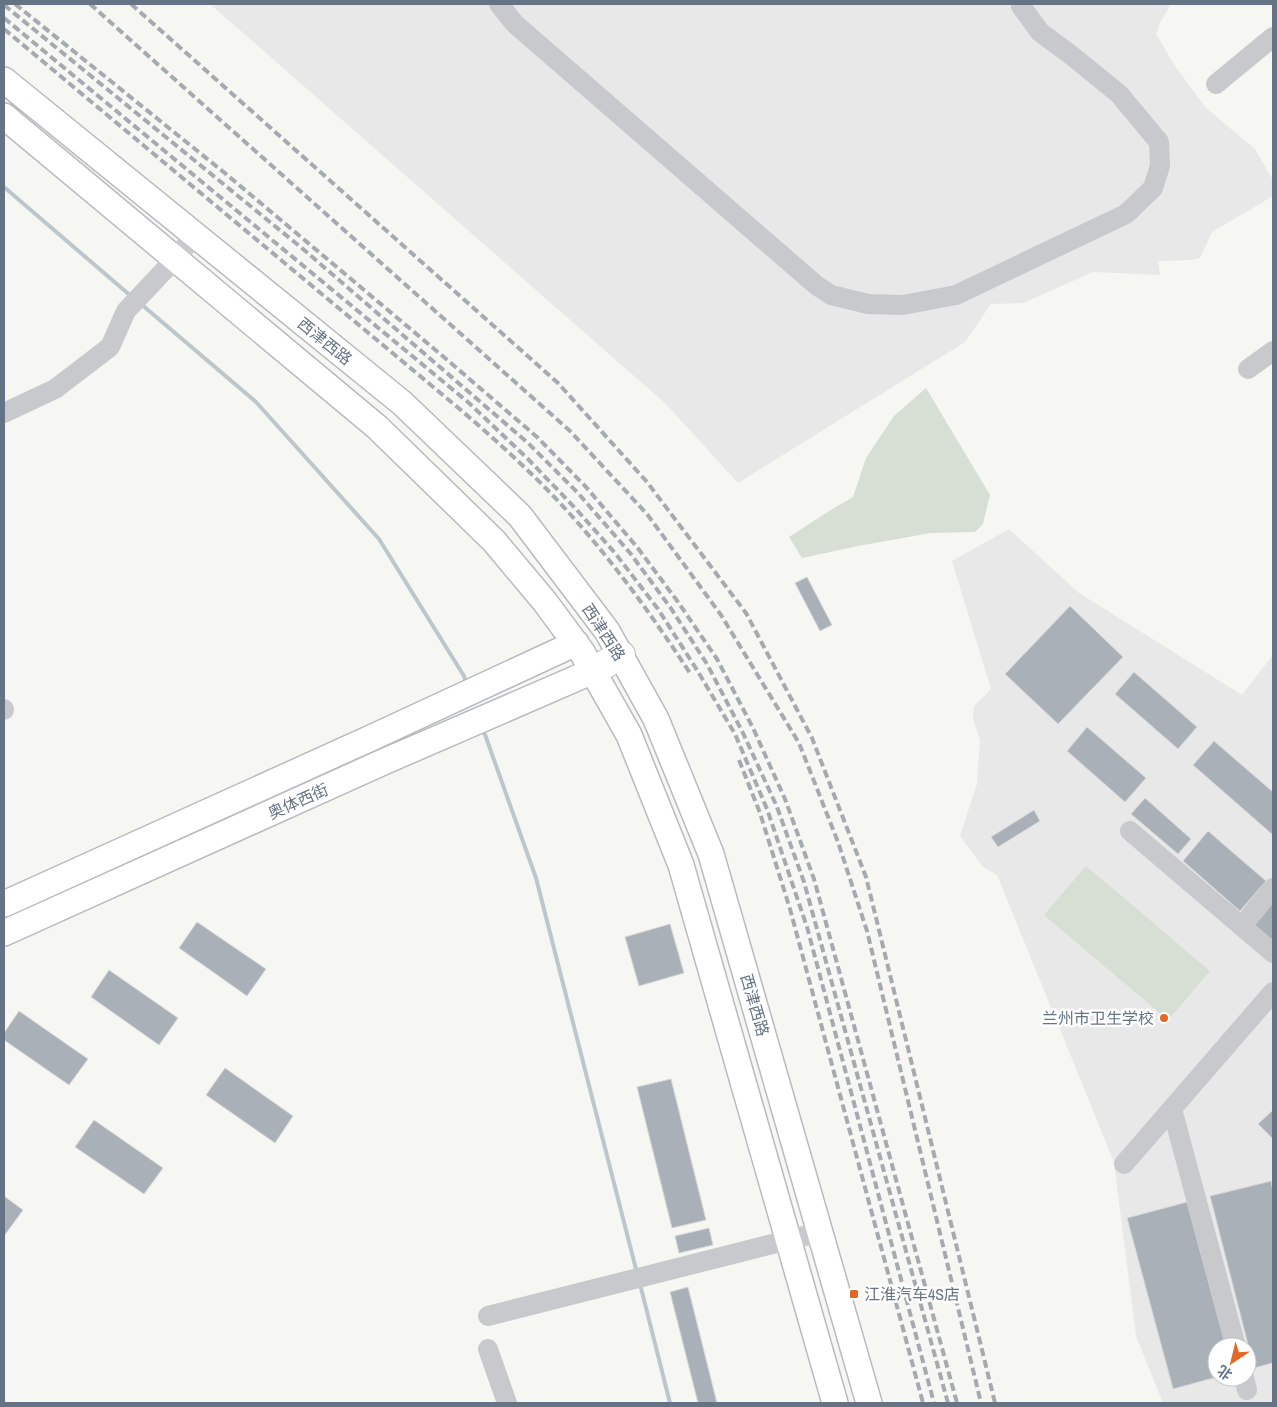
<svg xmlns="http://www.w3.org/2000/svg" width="1277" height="1407" font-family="'Archivo Narrow','Noto Sans SC',sans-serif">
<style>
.built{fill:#e7e8e7;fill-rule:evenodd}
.green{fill:#d7ded4}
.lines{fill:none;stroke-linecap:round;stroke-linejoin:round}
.stream{stroke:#bdc6cb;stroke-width:4}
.building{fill:#aab0b8;stroke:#d8d8d6}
.major-casing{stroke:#b7babf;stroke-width:28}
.highway-casing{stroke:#b7b9bd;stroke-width:30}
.minor{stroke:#c7c9cd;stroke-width:20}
.major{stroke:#fff;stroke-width:25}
.highway{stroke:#fff;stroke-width:28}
.rail{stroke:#a5a9b0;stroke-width:4;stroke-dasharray:8 4;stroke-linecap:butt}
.poi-dot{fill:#e36727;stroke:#fff;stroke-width:2}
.labels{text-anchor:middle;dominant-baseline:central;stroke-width:5;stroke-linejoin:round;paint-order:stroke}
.street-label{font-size:16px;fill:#667384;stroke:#fff}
.poi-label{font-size:16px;fill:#667384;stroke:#fff;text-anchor:end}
</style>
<rect width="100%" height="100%" fill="#f6f7f3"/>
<path class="built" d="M210 4H1171L1160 23 1156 34 1175 66 1206 108 1255 149 1273 180V196L1212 232 1200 258 1190 260 1158 261 1160 275 1093 272 1023 303 991 304 965 342 738 483 666 404Z
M1009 529 1079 593 1242 695 1272 656 1273 657V1403H1163L1136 1336 1114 1162 997 875 983 867 960 836 977 784 980 740 973 719 974 706 991 689 952 561ZM1217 1347H1247V1377H1217Z"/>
<path class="green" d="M926 388 990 495 983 524 975 532 931 533 858 546 802 558 789 537 829 511 853 497 866 458 894 416Z
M1086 866 1210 971 1168 1020 1044 915Z"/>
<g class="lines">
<path class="stream" d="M4 187 132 297
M141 304 256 402 379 539 464 676 467 685
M483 729 536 878 637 1273
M640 1284 670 1403"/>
</g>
<path class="building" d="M807 577 832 625 820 631 795 583Z
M1070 606 1123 657 1058 724 1005 674Z
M1134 672 1197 727 1178 749 1115 694Z
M1087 727 1146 778 1125 802 1067 751Z
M1214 741 1273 792V835L1193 765Z
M1145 798 1191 839 1178 854 1131 814Z
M1034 810 1040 821 998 847 991 837Z
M1208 831 1266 881 1240 911 1183 861Z
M1273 901V942L1253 924Z
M197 922 266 969 247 996 179 948Z
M670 924 684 973 639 986 625 937Z
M109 970 178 1018 159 1045 91 997Z
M19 1011 88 1059 69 1085 4 1040V1033Z
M225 1068 293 1116 275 1143 206 1095Z
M671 1079 706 1220 672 1228 637 1087Z
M1273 1110V1139L1258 1124Z
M94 1120 163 1168 144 1194 75 1147Z
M1271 1181 1273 1191V1363L1254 1368 1210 1196Z
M4 1196 23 1210 4 1236Z
M1187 1202 1226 1347H1217V1377L1173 1389 1127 1218Z
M709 1228 713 1245 679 1253 675 1236Z
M688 1287 717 1403H698L670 1292Z"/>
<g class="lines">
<g class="major-casing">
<path id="major" d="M4 80 402 403 520 516 607 631 656 719 711 854 869 1403
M4 116 377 427 494 541 545 602 582 652 629 735 681 865 835 1403
M4 904 371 738 576 643
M4 933 381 763 593 671"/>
</g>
<g class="highway-casing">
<path id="highway" d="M593 671 621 655"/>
</g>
<path class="minor" d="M499 4 515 24 816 285 831 295 868 304 903 305 956 295 1126 214 1153 188 1160 166 1159 142 1119 94 1071 55 1040 32 1021 6 1022 4
M1216 84 1273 37
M1248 369 1273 351
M4 413 55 389 110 347 126 311 175 259 195 235
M4 709V710
M1130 831 1273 953
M1242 926 1273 888
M1172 1109 1236 1347
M1124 1164 1273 992
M488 1316 820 1232
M488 1349 507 1403
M1244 1377 1247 1390"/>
<use href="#major" class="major"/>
<use href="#highway" class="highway"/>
<path class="rail" d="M15 4 226 174 445 358 537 437 586 487 637 547 678 602 717 659 753 728 785 799 814 879 957 1403
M90 4 570 431 647 514 721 615 799 743 838 842 867 931 981 1403
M131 4 558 383 647 482 746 613 812 738 866 877 995 1403
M4 5 303 249 528 443 578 493 630 553 670 607 707 664 743 733 777 807 804 882 948 1403
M4 18 469 403 528 459 576 509 615 553 658 609 697 670 735 734 767 809 807 927 934 1403
M4 29 462 411C500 444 537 477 570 514 615 564 653 617 690 673
M739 760 760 813 790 909 923 1403"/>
</g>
<g class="poi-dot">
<circle cx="1164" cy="1018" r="5"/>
<rect x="849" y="1289" width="10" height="10" rx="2.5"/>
</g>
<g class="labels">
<g class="street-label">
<text transform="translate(325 341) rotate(39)">西津西路</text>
<text transform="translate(604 632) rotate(57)">西津西路</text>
<text transform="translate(298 801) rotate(-24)">奥体西街</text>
<text transform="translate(755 1005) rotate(74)">西津西路</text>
</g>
<g class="poi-label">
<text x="1154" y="1018">兰州市卫生学校</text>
<text x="864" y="1294" text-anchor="start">江淮汽车4S店</text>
</g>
</g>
<rect width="1277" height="1407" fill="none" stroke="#667384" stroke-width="10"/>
<g transform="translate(1232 1362) rotate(215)"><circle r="24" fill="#ffffff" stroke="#c2c7ce"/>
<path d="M0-4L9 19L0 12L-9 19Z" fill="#e36727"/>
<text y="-8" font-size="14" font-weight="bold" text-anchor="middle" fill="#667384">北</text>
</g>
</svg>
